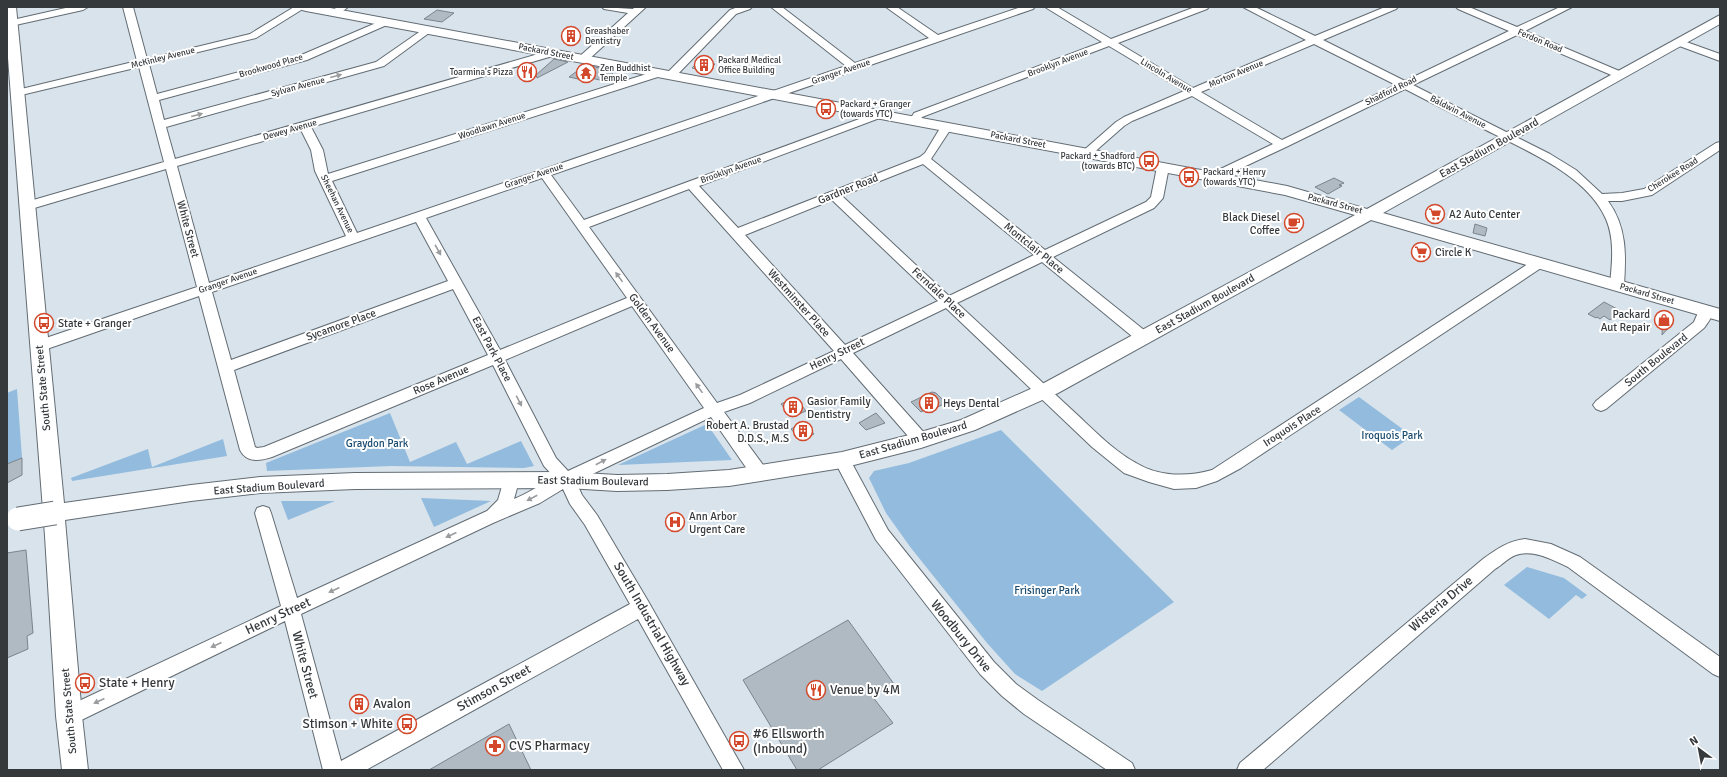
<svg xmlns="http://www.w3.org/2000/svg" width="1727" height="777" font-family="Signika,sans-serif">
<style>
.green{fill:#92bbdd}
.building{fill:#b0bac2;stroke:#7b848c}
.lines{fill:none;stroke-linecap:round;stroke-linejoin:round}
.minor-casing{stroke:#636c73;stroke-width:2}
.major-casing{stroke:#636c73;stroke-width:2}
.minor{fill:#fff;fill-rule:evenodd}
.major{fill:#fff;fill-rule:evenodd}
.major-bridge-casing{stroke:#636c73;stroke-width:25;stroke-linecap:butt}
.major-bridge{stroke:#fff;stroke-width:23}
.oneway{fill:#9a9c9e}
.labels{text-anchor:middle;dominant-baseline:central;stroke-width:4;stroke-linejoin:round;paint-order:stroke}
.far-poi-label{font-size:9px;fill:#35393c;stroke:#fff;text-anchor:start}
.far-street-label{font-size:9px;fill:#35393c;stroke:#fff}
.street-label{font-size:11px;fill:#35393c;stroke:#fff}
.poi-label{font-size:11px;fill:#35393c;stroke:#fff;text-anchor:start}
.park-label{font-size:11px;fill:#194b6f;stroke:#fff}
.near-street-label{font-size:13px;fill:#35393c;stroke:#fff}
.near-poi-label{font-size:13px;fill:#35393c;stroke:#fff;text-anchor:start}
</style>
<rect width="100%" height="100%" fill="#d8e3ec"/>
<path class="green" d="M17 389 22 458 7 464V393Z
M1359 397 1412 436 1392 450 1339 410Z
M390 413 410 462 456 442 467 464 521 441 534 466 524 468 391 466 267 471 266 463Z
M707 424 732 460 618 465Z
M1001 430 1174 602 1042 691 1015 674 987 643 911 548 886 513 869 478 874 471 909 463Z
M223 439 227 456 72 481 71 478 148 449 152 467Z
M421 498 491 501 434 527Z
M281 501H335L288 520Z
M1527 567 1564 578 1587 595 1582 599 1576 595 1549 619 1504 585Z"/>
<path class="building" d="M437 10 454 13 442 22 424 19Z
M554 59 568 62 537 78 536 75Z
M699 61 715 64 708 71 692 68Z
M585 65 592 66 614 72 604 81 591 78 587 81 569 77Z
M1334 178 1344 183 1339 185 1342 186 1328 194 1315 187Z
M1475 224 1487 228 1485 236 1473 233Z
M1604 302 1621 311 1610 320 1604 316 1600 319 1597 317 1596 318 1588 314Z
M1663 315 1671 317V325L1662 335Z
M932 392 936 393 946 403 931 410 929 408 921 412 911 402Z
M795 397 806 411 792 417 781 404Z
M876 413 885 423 866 430 859 423Z
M804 422 814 434 801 440 791 429Z
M22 458V475L7 483V464Z
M26 550 33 633 27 636 28 649 7 658V553Z
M848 620 894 684 872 696 893 723 818 770H797L743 680Z
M361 695 365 708 356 712 353 699Z
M509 724 531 770H429Z"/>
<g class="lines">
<g class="minor-casing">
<path id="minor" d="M70 7H88L83 10 11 26 7 24 8 21Z
M123 7H133L147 59 250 34 294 7H306L256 38 149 64 157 94 299 56 383 20 386 19 391 22 389 24 307 60 159 100 164 120 376 62 425 28 428 27 433 30 384 66 166 127 175 159 552 50 557 53 556 55 311 127 323 150 328 174 656 71 660 70 665 73 664 75 332 181 357 233 846 66 771 7H782L855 63 929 38 886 7H897L938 35 1021 7H1035L1033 9 551 175 584 220 881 111 886 114 885 116 699 186 738 228 920 157 925 153 942 125 946 124 952 127 931 159 1045 250 1146 202 1151 197 1157 167 1159 165H1167L1169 167 1163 198 1154 208 1053 257 1149 334 1151 338 1149 342 1144 343 1139 342 1042 262 957 303C995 338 1033 374 1071 409 1091 427 1112 450 1136 463 1159 477 1187 477 1212 470L1534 260 1539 259 1544 260 1546 263 1544 266 1241 468 1217 481 1196 488 1174 489 1149 482 1124 473 1092 447 946 308 853 353 927 436 929 440 927 444 921 446 915 444 841 359 750 403 724 412 766 469 768 474 766 479 760 480 754 479 711 417 576 482 582 495 597 515 648 601 744 770H723L638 619 366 770H323L285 621 69 726 62 723 59 716 62 709 281 606 255 513 257 508 263 506 269 508 271 513 297 598 487 511 498 500 505 476 511 474 517 476 519 481 514 499C529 493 541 484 555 478L544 466 493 365 272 457C259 461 247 463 240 450L199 296 44 350 39 351 34 350 32 346 34 342 197 287 166 169 31 209H23L21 206 23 203 164 162 139 67 17 96 12 93 13 91 137 61ZM301 130 311 150 315 171 346 236 209 283 177 166ZM923 164 1034 255 949 296 842 196ZM542 178 627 298 500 350 426 218ZM689 189 834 351 740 395 717 403 589 227ZM832 200 938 301 845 345 745 235ZM416 222 448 281 231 360 212 292ZM453 289 488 355 264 447 257 448 255 447 234 370ZM632 306 704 408 568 471 556 458 505 360ZM563 489 570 504 585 525 630 604 341 761 301 614 493 523 540 503Z
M337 7H348L339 14H333L331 12Z
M602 7 633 9 635 7H646L587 61H579L578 59 579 57 628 13 604 9Z
M738 7H752L750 9 736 14 675 77H667L666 75 667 73 730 10Z
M1045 7H1057L1111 39 1195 7H1209L1207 9 1118 43 1193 88 1306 40 1243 7H1255L1315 36 1385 7H1398L1396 9 1323 40 1405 81 1509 31 1458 9 1456 7H1469L1517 27 1560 7H1572L1525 31 1624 73 1625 75 1624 77H1616L1517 35 1413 85 1550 154 1576 170 1602 194 1622 193 1644 189 1716 143 1720 142V150L1652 195 1622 201H1608C1627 227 1626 255 1624 285L1622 288 1617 289 1612 288 1610 285C1612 263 1615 240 1606 219 1587 175 1527 151 1486 130 1459 117 1432 103 1405 89L1286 147 1214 181 1210 180 1208 177 1210 174 1273 144 1192 96 1132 121 1124 126 1091 155H1083L1081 153 1083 151 1116 122 1124 117 1184 91 1109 46 922 117 919 123H911L909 121 914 113 1102 42ZM1314 44 1396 85 1282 140 1201 92Z
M1678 39 1720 54V61L1674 44 1673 42Z
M1705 306 1710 308C1715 315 1708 322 1704 328L1606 409 1601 411 1596 409 1593 405 1596 401 1694 322 1700 308Z
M842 454 848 456 888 530 994 662 1016 684 1038 700 1132 763 1135 770H1107L1024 714 1002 696 980 674 876 540 834 460 836 456Z
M1525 539 1551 544 1580 557 1720 657V677L1713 674 1568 567C1553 560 1533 549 1516 555 1509 557 1502 565 1495 569L1263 770H1237L1240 763 1483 559C1497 549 1508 541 1525 539Z"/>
</g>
<g class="major-casing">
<path id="major" d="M7 7H16L64 503 191 485 260 477 355 473 567 472 617 475 667 474 729 470 842 452 921 432 961 420 1044 383 1355 215 1285 195 306 11 302 10 300 7H325L1287 186 1367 209 1720 15V24L1383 213 1720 309V321L1371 220 1058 393 975 430 921 448 842 468 729 486 667 490 617 491 567 488 355 489 260 493 191 501 65 520 82 716 88 770H62L56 716 45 536 7 45Z"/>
</g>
<use href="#minor" class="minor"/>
<use href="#major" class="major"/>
<g class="major-bridge-casing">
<path id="major-bridge" d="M18 519 55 513"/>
</g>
<use href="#major-bridge" class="major-bridge"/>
</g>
<defs><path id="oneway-solid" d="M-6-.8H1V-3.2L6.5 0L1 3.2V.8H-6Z"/></defs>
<g class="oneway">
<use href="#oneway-solid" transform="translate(336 76) rotate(-15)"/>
<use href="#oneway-solid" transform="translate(197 115) rotate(-15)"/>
<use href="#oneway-solid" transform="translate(438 250) rotate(61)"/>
<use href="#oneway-solid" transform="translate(619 277) rotate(-126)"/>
<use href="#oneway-solid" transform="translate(699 388) rotate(-126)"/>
<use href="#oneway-solid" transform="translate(519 401) rotate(63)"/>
<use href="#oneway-solid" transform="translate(601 462) rotate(-28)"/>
<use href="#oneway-solid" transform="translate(532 498) rotate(152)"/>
<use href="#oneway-solid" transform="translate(451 535) rotate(155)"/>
<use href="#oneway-solid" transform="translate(334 590) rotate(155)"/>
<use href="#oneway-solid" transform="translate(216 645) rotate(155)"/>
<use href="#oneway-solid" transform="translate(99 701) rotate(155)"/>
</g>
<defs>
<g id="building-ring" transform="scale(1)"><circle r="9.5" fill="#fff" stroke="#d3482a" stroke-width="1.5"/><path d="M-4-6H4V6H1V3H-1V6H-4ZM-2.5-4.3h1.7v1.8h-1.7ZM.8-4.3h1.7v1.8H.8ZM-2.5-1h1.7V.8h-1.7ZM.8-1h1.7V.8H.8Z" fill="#d3482a"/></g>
<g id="restaurant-ring" transform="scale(1)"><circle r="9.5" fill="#fff" stroke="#d3482a" stroke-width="1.5"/><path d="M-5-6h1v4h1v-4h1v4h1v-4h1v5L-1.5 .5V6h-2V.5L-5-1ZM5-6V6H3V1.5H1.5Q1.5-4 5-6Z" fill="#d3482a"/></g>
<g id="temple-ring" transform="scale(1)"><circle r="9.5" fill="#fff" stroke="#d3482a" stroke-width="1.5"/><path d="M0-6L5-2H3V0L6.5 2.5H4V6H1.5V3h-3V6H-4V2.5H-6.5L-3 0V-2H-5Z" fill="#d3482a"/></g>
<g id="bus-ring" transform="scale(1)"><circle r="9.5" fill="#fff" stroke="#d3482a" stroke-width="1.5"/><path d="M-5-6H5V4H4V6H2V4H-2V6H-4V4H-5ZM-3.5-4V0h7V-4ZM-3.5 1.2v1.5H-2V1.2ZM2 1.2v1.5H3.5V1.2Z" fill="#d3482a"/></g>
<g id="supermarket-ring" transform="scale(1)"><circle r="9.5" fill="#fff" stroke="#d3482a" stroke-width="1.5"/><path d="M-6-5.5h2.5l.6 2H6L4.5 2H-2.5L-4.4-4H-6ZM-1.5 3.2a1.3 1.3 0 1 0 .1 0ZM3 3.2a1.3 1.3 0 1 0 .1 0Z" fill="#d3482a"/></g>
<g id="cafe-ring" transform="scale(1)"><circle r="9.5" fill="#fff" stroke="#d3482a" stroke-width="1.5"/><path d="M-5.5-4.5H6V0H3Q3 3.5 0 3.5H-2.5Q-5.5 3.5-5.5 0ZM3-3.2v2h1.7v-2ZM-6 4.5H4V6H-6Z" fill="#d3482a"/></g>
<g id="shop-ring" transform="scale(1)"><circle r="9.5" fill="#fff" stroke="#d3482a" stroke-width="1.5"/><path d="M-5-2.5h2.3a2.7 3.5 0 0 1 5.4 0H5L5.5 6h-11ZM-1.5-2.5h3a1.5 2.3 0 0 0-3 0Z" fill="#d3482a"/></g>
<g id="hospital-ring" transform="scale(1)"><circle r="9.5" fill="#fff" stroke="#d3482a" stroke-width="1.5"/><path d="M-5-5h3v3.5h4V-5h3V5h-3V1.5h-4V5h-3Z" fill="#d3482a"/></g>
<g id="pharmacy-ring" transform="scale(1)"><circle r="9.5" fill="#fff" stroke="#d3482a" stroke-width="1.5"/><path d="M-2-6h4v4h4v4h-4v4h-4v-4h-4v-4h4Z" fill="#d3482a"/></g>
</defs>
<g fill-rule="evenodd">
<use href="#building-ring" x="571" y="36"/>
<use href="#building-ring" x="704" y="65"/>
<use href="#restaurant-ring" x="527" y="72"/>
<use href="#temple-ring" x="586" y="73"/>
<use href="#bus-ring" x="826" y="109"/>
<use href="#bus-ring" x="1149" y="161"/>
<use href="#bus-ring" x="1189" y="177"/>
<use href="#supermarket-ring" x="1435" y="214"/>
<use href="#cafe-ring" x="1294" y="223"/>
<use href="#supermarket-ring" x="1421" y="252"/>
<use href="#shop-ring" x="1664" y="320"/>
<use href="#bus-ring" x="44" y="323"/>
<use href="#building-ring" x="929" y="403"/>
<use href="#building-ring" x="793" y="407"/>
<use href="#building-ring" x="803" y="431"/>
<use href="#hospital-ring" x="675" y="522"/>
<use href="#bus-ring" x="85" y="683"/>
<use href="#restaurant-ring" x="816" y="690"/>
<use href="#building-ring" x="359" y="704"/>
<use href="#bus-ring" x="407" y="724"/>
<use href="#bus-ring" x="739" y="741"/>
<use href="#pharmacy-ring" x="495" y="746"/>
</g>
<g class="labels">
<g class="far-poi-label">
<text x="585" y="31">Greashaber<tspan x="585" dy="10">Dentistry</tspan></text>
<text x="718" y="60">Packard Medical<tspan x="718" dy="10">Office Building</tspan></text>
<text x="600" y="68">Zen Buddhist<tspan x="600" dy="10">Temple</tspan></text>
<text x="513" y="72" text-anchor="end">Toarmina's Pizza</text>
<text x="840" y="104">Packard + Granger<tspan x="840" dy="10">(towards YTC)</tspan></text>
<text x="1135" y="156" text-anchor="end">Packard + Shadford<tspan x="1135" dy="10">(towards BTC)</tspan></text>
<text x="1203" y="172">Packard + Henry<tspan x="1203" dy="10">(towards YTC)</tspan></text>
</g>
<g class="far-street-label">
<text transform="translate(1540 41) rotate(23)">Ferdon Road</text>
<text transform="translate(546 52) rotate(11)">Packard Street</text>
<text transform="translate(163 58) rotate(-14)">McKinley Avenue</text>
<text transform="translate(1058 63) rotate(-21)">Brooklyn Avenue</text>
<text transform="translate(271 66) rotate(-16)">Brookwood Place</text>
<text transform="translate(841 72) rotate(-19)">Granger Avenue</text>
<text transform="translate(1236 74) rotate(-23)">Morton Avenue</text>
<text transform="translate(1166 76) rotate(31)">Lincoln Avenue</text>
<text transform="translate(298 87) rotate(-15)">Sylvan Avenue</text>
<text transform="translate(1391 91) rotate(-26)">Shadford Road</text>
<text transform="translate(1458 112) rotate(27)">Baldwin Avenue</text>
<text transform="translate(492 126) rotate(-18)">Woodlawn Avenue</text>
<text transform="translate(290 130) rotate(-16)">Dewey Avenue</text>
<text transform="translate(1018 140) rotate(11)">Packard Street</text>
<text transform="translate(731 170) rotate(-20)">Brooklyn Avenue</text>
<text transform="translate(1673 175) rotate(-32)">Cherokee Road</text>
<text transform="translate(534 176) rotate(-19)">Granger Avenue</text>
<text transform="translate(337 204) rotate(64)">Sheehan Avenue</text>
<text transform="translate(1335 204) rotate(15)">Packard Street</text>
<text transform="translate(228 281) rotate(-19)">Granger Avenue</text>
<text transform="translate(1647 294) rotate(16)">Packard Street</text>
</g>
<g class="street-label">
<text transform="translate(1489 148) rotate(-29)">East Stadium Boulevard</text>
<text transform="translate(848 189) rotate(-22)">Gardner Road</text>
<text transform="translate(188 229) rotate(75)">White Street</text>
<text transform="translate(1034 248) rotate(39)">Montclair Place</text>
<text transform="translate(939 293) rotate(43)">Ferndale Place</text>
<text transform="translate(799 303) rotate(48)">Westminster Place</text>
<text transform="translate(1205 304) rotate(-29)">East Stadium Boulevard</text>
<text transform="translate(652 323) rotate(54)">Golden Avenue</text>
<text transform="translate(341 325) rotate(-20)">Sycamore Place</text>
<text transform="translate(492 349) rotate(62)">East Park Place</text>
<text transform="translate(837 354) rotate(-26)">Henry Street</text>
<text transform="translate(1656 360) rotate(-39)">South Boulevard</text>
<text transform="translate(441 380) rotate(-23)">Rose Avenue</text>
<text transform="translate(43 388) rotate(-95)">South State Street</text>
<text transform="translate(1292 426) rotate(-33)">Iroquois Place</text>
<text transform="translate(913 440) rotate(-16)">East Stadium Boulevard</text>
<text transform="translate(593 481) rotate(1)">East Stadium Boulevard</text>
<text transform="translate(269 487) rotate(-4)">East Stadium Boulevard</text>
<text transform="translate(69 711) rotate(-95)">South State Street</text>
</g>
<g class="poi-label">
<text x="1449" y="214">A2 Auto Center</text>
<text x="1280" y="217" text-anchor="end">Black Diesel<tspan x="1280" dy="13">Coffee</tspan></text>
<text x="1435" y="252">Circle K</text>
<text x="1650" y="314" text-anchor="end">Packard<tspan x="1650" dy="13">Aut Repair</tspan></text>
<text x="58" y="323">State + Granger</text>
<text x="807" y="401">Gasior Family<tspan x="807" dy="13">Dentistry</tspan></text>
<text x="943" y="403">Heys Dental</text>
<text x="789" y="425" text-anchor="end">Robert A. Brustad<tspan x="789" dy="13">D.D.S., M.S</tspan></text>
<text x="689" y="516">Ann Arbor<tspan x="689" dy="13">Urgent Care</tspan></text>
</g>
<g class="park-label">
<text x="1392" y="435">Iroquois Park</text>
<text x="377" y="443">Graydon Park</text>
<text x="1047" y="590">Frisinger Park</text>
</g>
<g class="near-street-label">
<text transform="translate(1441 604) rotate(-40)">Wisteria Drive</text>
<text transform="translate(278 616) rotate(-25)">Henry Street</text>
<text transform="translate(652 624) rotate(60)">South Industrial Highway</text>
<text transform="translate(961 636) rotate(51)">Woodbury Drive</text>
<text transform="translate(305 665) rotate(75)">White Street</text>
<text transform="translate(494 688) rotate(-29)">Stimson Street</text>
</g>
<g class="near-poi-label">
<text x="99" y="683">State + Henry</text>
<text x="830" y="690">Venue by 4M</text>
<text x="373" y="704">Avalon</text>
<text x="393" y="724" text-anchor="end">Stimson + White</text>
<text x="753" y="734">#6 Ellsworth<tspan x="753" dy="15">(Inbound)</tspan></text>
<text x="509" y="746">CVS Pharmacy</text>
</g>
</g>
<rect width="1727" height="777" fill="none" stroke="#35393c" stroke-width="16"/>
<g transform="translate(1699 749) rotate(328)" stroke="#ffffff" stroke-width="3" paint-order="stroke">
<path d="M0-3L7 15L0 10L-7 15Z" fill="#35393c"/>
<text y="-6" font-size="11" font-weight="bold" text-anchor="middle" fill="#35393c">N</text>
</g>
</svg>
